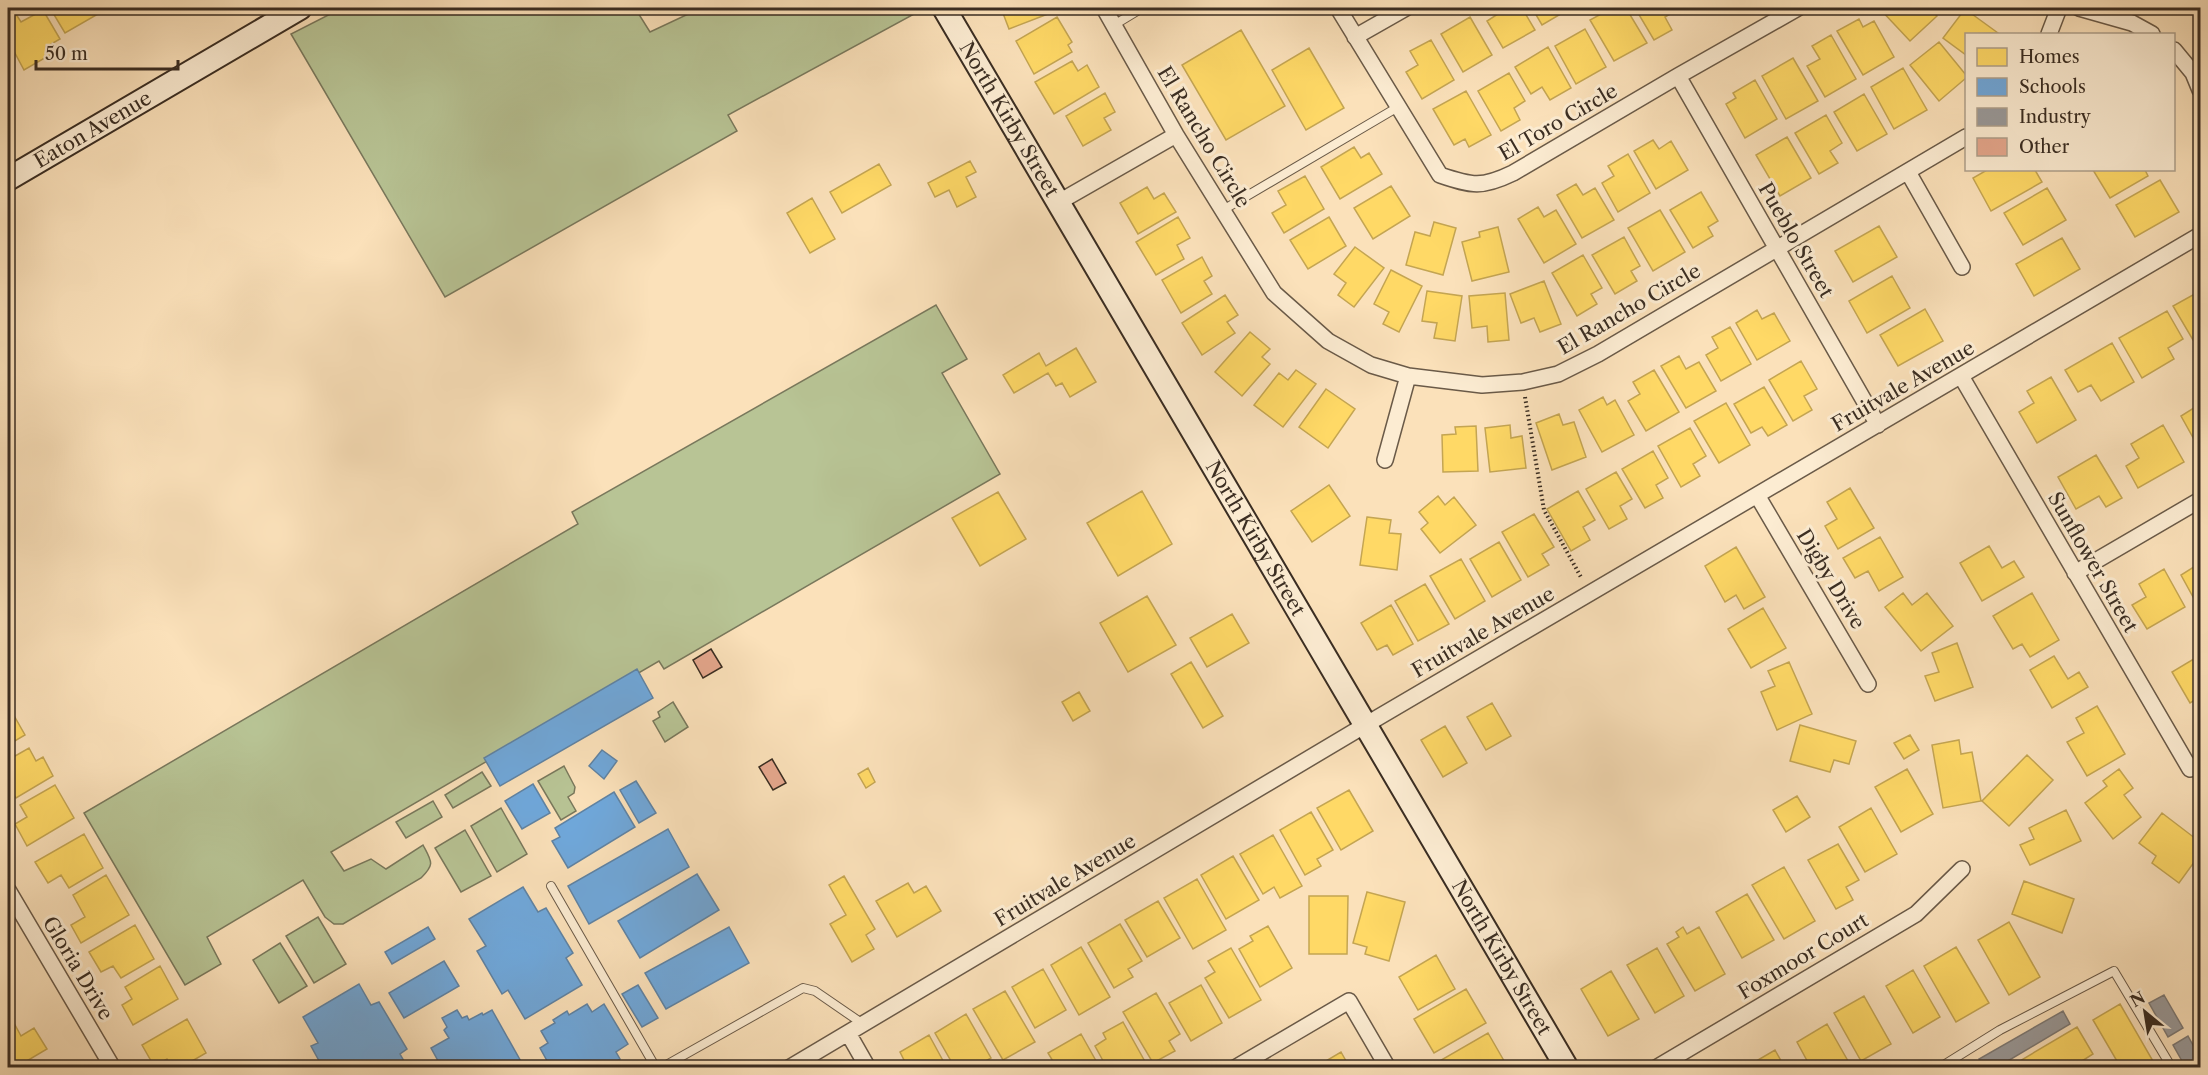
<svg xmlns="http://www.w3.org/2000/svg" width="2208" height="1075" font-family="'Libre Caslon Text',serif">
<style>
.green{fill:#b8c495;stroke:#79785c;stroke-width:1.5}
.homes{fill:#ffd966;stroke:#c4a552;stroke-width:1.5}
.schools{fill:#6fa8dc;stroke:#5f83a4;stroke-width:1.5}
.industry{fill:#999;stroke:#7c7975;stroke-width:1.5}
.building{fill:#e5a78d;stroke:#3a2d22;stroke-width:1.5}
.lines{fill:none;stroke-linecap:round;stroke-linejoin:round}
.lane-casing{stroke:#6a5a48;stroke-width:10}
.street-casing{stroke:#6a5a48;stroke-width:18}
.secondary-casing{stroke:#3a2d22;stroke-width:26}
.path{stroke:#3a2d22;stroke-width:4;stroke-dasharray:1.5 3;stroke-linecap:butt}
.lane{stroke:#fcecd2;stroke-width:8}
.street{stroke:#fcecd2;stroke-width:15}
.secondary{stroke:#fcecd2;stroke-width:22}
.labels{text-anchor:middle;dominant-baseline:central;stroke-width:6;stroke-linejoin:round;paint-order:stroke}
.street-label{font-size:20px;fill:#3a2d22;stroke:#fcecd2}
</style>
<rect width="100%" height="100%" fill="#fbe1ba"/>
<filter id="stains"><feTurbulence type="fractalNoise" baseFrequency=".00333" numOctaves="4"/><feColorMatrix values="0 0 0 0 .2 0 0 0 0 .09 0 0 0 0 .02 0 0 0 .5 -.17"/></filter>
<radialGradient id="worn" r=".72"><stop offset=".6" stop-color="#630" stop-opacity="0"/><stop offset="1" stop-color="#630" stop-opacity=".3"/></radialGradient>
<path class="green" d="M342 8H635L650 32 701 8H913L916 13 728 115 737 131 445 297 291 34Z
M936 305 967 359 942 373 1000 474 664 669 659 661 331 852 344 871 371 859 386 869 423 845C432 862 435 864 421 878L343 924H334L325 917 303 880 207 937 221 964 185 985 84 813 578 524 572 512Z
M673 702 688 727 665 742 653 721 660 717 658 712Z
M564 766 575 787 574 793 568 797 576 811 561 820 538 781Z
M482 772 491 786 453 808 445 795Z
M433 801 442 817 406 838 396 822Z
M501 808 527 854 497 872 471 826Z
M465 830 491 876 461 892 435 848Z
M318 917 346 964 314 983 286 936Z
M280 943 307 986 279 1003 253 960Z"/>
<path class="homes" d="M12 8 21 22 43 10 60 39 46 47 50 55 24 70 8 40V10Z
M50 8H94L98 14 65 33Z
M1001 8H1051L1053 12 1009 29Z
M1494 8H1522L1535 30 1503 48 1487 21 1498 14Z
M1532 8H1571L1542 25Z
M1612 8H1626L1647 43 1614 61 1590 20Z
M1635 8H1676L1677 10 1665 17 1672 30 1654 40Z
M1879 8H1929L1937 16 1910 41Z
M1965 9 1998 33 1966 34V55L1943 38Z
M1057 17 1072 42 1068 45 1072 52 1034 74 1016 41Z
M1470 17 1492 55 1463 72 1441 34Z
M1859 19 1863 27 1874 21 1894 57 1863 75 1837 31Z
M1585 29 1606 67 1576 84 1555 46Z
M1241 30 1285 106 1226 140 1182 65Z
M1831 35 1856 79 1825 97 1807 66 1820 59 1812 46Z
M1431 40 1454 80 1422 99 1406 72 1418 65 1410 51Z
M1939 42 1966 75V78L1939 101 1910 65Z
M1548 47 1571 88 1550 100 1542 87 1531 94 1515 67Z
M1309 48 1344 108 1306 130 1272 70Z
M1793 58 1818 101 1786 119 1762 76Z
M1072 61 1078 71 1087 65 1099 87 1054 114 1035 82Z
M1903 68 1927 110 1894 129 1871 87Z
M1509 73 1525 101 1514 108 1520 120 1501 131 1478 91Z
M1755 80 1777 119 1745 138 1726 104 1736 98 1733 93Z
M1466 91 1491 135 1469 147 1465 139 1454 145 1433 109Z
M1105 93 1115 112 1104 118 1111 130 1083 146 1066 116Z
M1864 94 1887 134 1857 151 1834 112Z
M1826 115 1842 143 1830 151 1838 163 1819 174 1795 133Z
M1787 137 1811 178 1780 196 1756 155Z
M1653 140 1659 149 1671 141 1688 170 1656 189 1634 151Z
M1354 147 1361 158 1369 153 1382 174 1340 199 1321 167Z
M1628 154 1650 193 1618 212 1602 183 1614 176 1608 166Z
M970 161 976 172 966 177 976 197 957 207 949 190 935 197 928 183Z
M879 164 891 185 842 213 830 192Z
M1987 170H2035L2042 182 1991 211 1973 178Z
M2093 170H2145L2148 176 2110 198Z
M1305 176 1324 209 1284 233 1272 213 1286 205 1278 191Z
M2160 180 2179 212 2135 237 2116 205Z
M1576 184 1583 195 1595 188 1614 220 1582 238 1557 195Z
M1391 186 1410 216 1373 239 1354 208Z
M1147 187 1154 199 1164 193 1176 212 1138 234 1120 203Z
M2047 188 2066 220 2023 245 2004 213Z
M1701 192 1718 221 1708 227 1713 236 1693 248 1670 210Z
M812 198 835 239 810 253 787 213Z
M1538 207 1544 217 1556 210 1576 244 1544 263 1518 219Z
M1660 210 1685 252 1653 271 1628 228Z
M1178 217 1190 238 1177 245 1184 259 1156 275 1136 242Z
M1329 217 1346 246 1308 269 1290 240Z
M1434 222 1456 228 1443 275 1406 265 1415 232 1430 236Z
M1879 226 1897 257 1853 282 1835 251Z
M1498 227 1509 272 1472 281 1462 242 1480 237 1479 232Z
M1624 237 1640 266 1631 271 1637 281 1615 294 1592 255Z
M2062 238 2080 269 2034 296 2016 264Z
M1355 247 1384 268 1354 307 1338 295 1346 283 1334 274Z
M1583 255 1602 288 1591 294 1597 304 1577 316 1552 273Z
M1202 257 1212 276 1204 281 1212 294 1181 313 1162 280Z
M1391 270 1422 286 1399 332 1383 324 1389 312 1374 304Z
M1892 276 1910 308 1867 333 1849 301Z
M1544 281 1561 324 1540 332 1534 318 1521 323 1510 294Z
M1427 291 1462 296 1455 341 1434 338 1437 323 1422 321Z
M2200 291V336L2193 340 2173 306Z
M1505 293 1509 340 1488 342 1487 326 1472 328 1469 296Z
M1225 295 1238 315 1227 322 1235 333 1202 355 1182 323Z
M1925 309 1943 341 1898 366 1880 335Z
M1757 310 1762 319 1774 313 1790 341 1757 360 1736 323Z
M2167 311 2183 339 2168 348 2174 359 2142 378 2119 338Z
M1730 327 1751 364 1721 381 1706 355 1718 348 1712 337Z
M1250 332 1270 349 1262 357 1270 364 1242 396 1215 372Z
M2112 343 2134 382 2101 401 2091 385 2078 392 2065 370Z
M1076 348 1096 382 1070 397 1062 383 1056 386 1048 373 1014 393 1003 375 1039 353 1046 366Z
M1679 356 1686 369 1699 362 1716 391 1686 408 1661 366Z
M1801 361 1817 389 1804 396 1812 410 1793 421 1769 380Z
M1296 370 1316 384 1283 427 1254 405 1279 373 1288 380Z
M1654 370 1679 412 1646 431 1628 401 1640 394 1633 382Z
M2051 377 2076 420 2037 443 2019 412 2034 403 2027 391Z
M1764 387 1787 425 1768 436 1762 427 1751 433 1734 404Z
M1326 389 1355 409 1328 448 1299 427Z
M1603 397 1607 405 1615 400 1634 435 1602 452 1579 410Z
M1726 403 1750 445 1719 463 1694 421Z
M2200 404V450L2181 416Z
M1559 414 1563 425 1574 422 1586 457 1552 470 1536 423Z
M1510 425 1511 438 1522 436 1526 468 1490 472 1485 428Z
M2163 425 2184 462 2138 488 2126 466 2139 458 2131 444Z
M1476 426 1478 471 1443 472 1442 435 1456 434 1455 427Z
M1690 428 1706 456 1693 464 1700 476 1681 487 1658 446Z
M1653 451 1668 478 1656 485 1663 498 1645 508 1622 469Z
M2096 455 2122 498 2106 507 2099 496 2076 509 2058 477Z
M1616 472 1632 499 1620 506 1627 519 1609 529 1586 489Z
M1329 485 1350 516 1312 542 1291 511Z
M1850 488 1874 528 1838 549 1825 526 1837 519 1827 502Z
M1142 491 1172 544 1118 576 1087 523Z
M1578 491 1595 520 1583 527 1590 540 1571 551 1547 509Z
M998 492 1026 539 980 566 952 518Z
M1438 496 1445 505 1454 497 1476 525 1440 553 1421 529 1428 523 1419 512Z
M1534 514 1554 547 1542 554 1549 565 1528 577 1502 532Z
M1367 517 1391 520 1389 533 1401 534 1397 570 1360 565Z
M1880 537 1903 577 1879 591 1868 571 1855 578 1843 558Z
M1499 542 1521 580 1492 597 1470 559Z
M1989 546 2002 568 2014 561 2024 577 1982 601 1960 563Z
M1736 547 1765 597 1744 609 1736 595 1725 602 1705 566Z
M1461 559 1485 601 1455 619 1430 576Z
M2200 563V605L2198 606 2181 575Z
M2164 569 2185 607 2147 629 2132 605 2146 597 2139 584Z
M1425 584 1449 624 1418 641 1395 601Z
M1903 593 1912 605 1927 593 1953 626 1921 651 1885 607Z
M2032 593 2059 640 2030 657 2022 644 2013 649 1993 616Z
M1147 596 1176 645 1128 672 1100 623Z
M1391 605 1413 644 1393 655 1387 645 1377 650 1361 623Z
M1763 608 1786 648 1751 668 1728 629Z
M1232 614 1249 643 1207 667 1190 638Z
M1957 643 1973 687 1935 701 1925 676 1939 672 1932 653Z
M2054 656 2068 679 2079 672 2088 687 2052 708 2030 670Z
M2197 657 2200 663V697L2190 703 2172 672Z
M1191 662 1223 716 1203 728 1171 674Z
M1789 662 1812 714 1777 730 1761 692 1775 686 1768 671Z
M1079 692 1090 711 1073 721 1062 702Z
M1492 703 1511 736 1486 750 1467 717Z
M8 705 25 735 8 745Z
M2097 706 2125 754 2087 776 2067 742 2084 733 2076 718Z
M1800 725 1856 741 1849 764 1834 760 1830 772 1790 761Z
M1445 726 1467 763 1443 777 1421 740Z
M1910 735 1919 750 1904 759 1894 743Z
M1959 740 1961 754 1972 752 1981 801 1943 808 1932 745Z
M29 748 36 761 43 757 53 776 16 798 8 786V760Z
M2027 755 2053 780 2009 826 1982 801Z
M868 768 875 782 866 788 858 774Z
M1907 769 1933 814 1901 832 1875 787Z
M2119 769 2133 788 2124 795 2141 817 2113 839 2085 803 2107 786 2103 781Z
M55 785 74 818 27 846 15 824 27 817 20 805Z
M1349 790 1373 831 1341 850 1317 808Z
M1797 796 1810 817 1786 832 1773 810Z
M1871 808 1897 854 1865 872 1839 827Z
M2066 810 2081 841 2030 865 2020 845 2034 839 2029 828Z
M1311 812 1333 850 1317 859 1321 866 1305 875 1280 830Z
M2162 813 2200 842V854L2179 883 2152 863 2156 856 2139 843Z
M84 834 103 868 69 888 61 875 48 883 35 862Z
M1273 835 1302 886 1280 898 1274 887 1263 894 1240 854Z
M1838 844 1859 880 1846 887 1853 900 1836 909 1808 860Z
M1233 856 1259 900 1226 919 1201 875Z
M1784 867 1815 921 1784 939 1752 885Z
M106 875 129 915 81 943 71 925 85 917 73 895Z
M844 876 875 929 866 935 874 949 852 962 830 924 846 915 829 885Z
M1197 879 1226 930 1193 949 1164 898Z
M2024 881 2074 899 2062 933 2012 914Z
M908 883 914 893 926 886 941 911 897 937 876 901Z
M1367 892 1405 902 1389 961 1365 954 1367 947 1353 943Z
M1747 894 1774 940 1742 958 1716 912Z
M1309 896H1348L1347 954H1309Z
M1158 901 1180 938 1147 957 1125 920Z
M2009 922 2040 977 2009 995 1978 940Z
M1120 924 1142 961 1128 969 1133 977 1114 988 1088 943Z
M135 925 154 959 121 978 113 966 101 972 89 952Z
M1268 926 1292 968 1260 987 1239 949 1253 941 1250 936Z
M1683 927 1687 934 1699 927 1725 974 1695 991 1667 944 1679 937 1676 932Z
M1081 947 1110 997 1079 1015 1051 965Z
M1956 947 1989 1003 1956 1022 1924 966Z
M1231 948 1261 1000 1229 1018 1205 978 1215 972 1208 961Z
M1657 948 1684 996 1655 1013 1627 965Z
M1436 955 1455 989 1418 1010 1399 977Z
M160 966 178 999 133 1025 122 1005 132 999 125 987Z
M1043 969 1066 1010 1035 1028 1012 987Z
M1913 970 1940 1017 1913 1033 1886 986Z
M1611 971 1639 1019 1608 1036 1581 989Z
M1201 985 1222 1023 1191 1041 1169 1003Z
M1466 989 1486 1023 1434 1053 1414 1019Z
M1005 991 1035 1042 1003 1060 973 1009Z
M1156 993 1180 1034 1169 1041 1175 1051 1153 1063 1123 1012Z
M1864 996 1891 1044 1861 1061 1834 1013Z
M2120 1004 2157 1068H2121L2093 1020Z
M966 1014 991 1058 974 1068H955L935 1033Z
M187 1019 206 1053 180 1068H171L167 1059 154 1066 142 1045Z
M1123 1022 1148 1067 1146 1068H1107L1095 1046 1106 1039 1103 1033Z
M14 1023 21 1036 34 1028 47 1049 15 1068H8V1027Z
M1827 1024 1852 1068H1811L1797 1042Z
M2077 1027 2093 1054 2071 1068H2008Z
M1488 1033 1507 1066 1438 1068 1436 1063Z
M1081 1034 1100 1068H1057L1048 1053Z
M929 1035 947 1068H908L900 1052Z
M1775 1050 1785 1068H1746V1067Z
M1341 1052 1350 1068H1314Z"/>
<path class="schools" d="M637 669 653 698 500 786 484 758Z
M602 750 617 761 604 779 589 766Z
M636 781 656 813 639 823 620 790Z
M533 784 550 813 522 829 505 801Z
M614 792 635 827 568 868 552 841 560 837 555 828Z
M668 829 689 867 589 924 568 886Z
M697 874 719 910 640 958 618 921Z
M523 887 538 912 546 908 573 953 566 958 582 985 525 1019 508 990 502 994 477 951 486 946 469 919Z
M428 927 435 939 392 964 385 952Z
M729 927 749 963 666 1009 645 973Z
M444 961 459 986 404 1018 389 993Z
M359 984 371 1005 379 1002 407 1049 400 1054 408 1068H323L311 1046 318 1043 303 1017Z
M638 985 658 1018 642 1027 622 994Z
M587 1004 592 1012 604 1004 628 1044 616 1052 620 1059 607 1068H551L540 1048 548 1043 541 1031 555 1023 553 1020 567 1011 569 1015Z
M457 1010 462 1018 467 1016 469 1020 482 1013 483 1015 492 1010 523 1065 519 1068H442L431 1048 449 1038 444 1030 447 1027 442 1018Z"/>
<path class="industry" d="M2164 995 2183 1028 2168 1037 2149 1003Z
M2063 1011 2070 1024 1996 1068H1984L1979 1059Z
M2188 1036 2200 1058V1068H2186L2173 1045Z"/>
<path class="building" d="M711 649 722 667 703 678 693 660Z
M772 759 786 783 773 790 759 767Z"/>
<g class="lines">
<g class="lane-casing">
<path id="lane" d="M1114 25 1142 8
M1223 210 1398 107
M551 886 656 1068
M661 1068 803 988 815 991 863 1024
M1939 1068 2000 1030 2114 971 2172 1068"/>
</g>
<g class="street-casing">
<path id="street" d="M1104 8 1176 135 1274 293 1328 341 1371 365 1408 376 1482 385 1523 382 1558 374 1598 354 1966 137
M1338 8 1440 175C1472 186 1482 188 1513 173L1678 76 1798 8
M2079 8 2132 23 2152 34
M2049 34 2059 8
M1355 37 1406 8
M2174 50 2193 73 2200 90
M1678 76 1878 425
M1908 172 1962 267
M1059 202 1176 135
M1961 376 2190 769 2200 763
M1385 460 1408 376
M1757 495 1868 684
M2075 573 2200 500
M8 890 113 1068
M848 1033 868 1068
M789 1068 1367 724 2200 235
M1235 1068 1349 1001 1388 1068
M1656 1068 1916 914 1962 869"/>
</g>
<g class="secondary-casing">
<g id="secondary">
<path id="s1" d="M944 8 1567 1068"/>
<path id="s2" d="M8 179 300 8"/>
</g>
</g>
<path class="path" d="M1525 397 1544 510 1582 579"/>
<use href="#lane" class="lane"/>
<use href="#street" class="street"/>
<use href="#secondary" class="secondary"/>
</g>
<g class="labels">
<g class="street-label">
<text stroke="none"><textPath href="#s1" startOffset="129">North Kirby Street</textPath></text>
<text transform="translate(1558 122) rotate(-30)">El Toro Circle</text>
<text stroke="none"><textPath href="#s2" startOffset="98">Eaton Avenue</textPath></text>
<text transform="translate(1204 137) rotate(59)">El Rancho Circle</text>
<text transform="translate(1796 240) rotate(60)">Pueblo Street</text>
<text transform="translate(1629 309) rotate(-30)">El Rancho Circle</text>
<text transform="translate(1903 386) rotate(-30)">Fruitvale Avenue</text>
<text stroke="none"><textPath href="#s1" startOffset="615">North Kirby Street</textPath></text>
<text transform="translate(2093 562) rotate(60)">Sunflower Street</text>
<text transform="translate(1831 579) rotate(59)">Digby Drive</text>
<text transform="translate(1483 632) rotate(-30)">Fruitvale Avenue</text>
<text transform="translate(1065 880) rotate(-31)">Fruitvale Avenue</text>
<text stroke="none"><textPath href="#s1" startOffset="1101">North Kirby Street</textPath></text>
<text transform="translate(1803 956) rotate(-31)">Foxmoor Court</text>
<text transform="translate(78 968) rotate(59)">Gloria Drive</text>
</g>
</g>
<rect width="2208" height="1075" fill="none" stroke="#fbe1ba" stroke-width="30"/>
<rect x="9" y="9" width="2190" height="1057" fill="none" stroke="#3a2d22" stroke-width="3"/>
<rect x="15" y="15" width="2178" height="1045" fill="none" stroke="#3a2d22" stroke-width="1.5"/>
<rect x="1965" y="33" width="210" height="138" fill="#fcecd2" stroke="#aea08c" stroke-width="1.5"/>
<rect x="1977" y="48" width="30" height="18" fill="#ffd966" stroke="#aea08c" stroke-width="1.5"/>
<text x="2019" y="63" font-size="18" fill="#3a2d22">Homes</text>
<rect x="1977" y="78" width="30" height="18" fill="#6fa8dc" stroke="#aea08c" stroke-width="1.5"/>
<text x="2019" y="93" font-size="18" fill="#3a2d22">Schools</text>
<rect x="1977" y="108" width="30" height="18" fill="#999999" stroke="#aea08c" stroke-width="1.5"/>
<text x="2019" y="123" font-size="18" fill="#3a2d22">Industry</text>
<rect x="1977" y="138" width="30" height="18" fill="#e5a78d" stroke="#aea08c" stroke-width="1.5"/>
<text x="2019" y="153" font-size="18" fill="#3a2d22">Other</text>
<g transform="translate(2145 1012) rotate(330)" stroke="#fcecd2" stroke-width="4.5" paint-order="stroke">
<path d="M0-4.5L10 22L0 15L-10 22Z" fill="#3a2d22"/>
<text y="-9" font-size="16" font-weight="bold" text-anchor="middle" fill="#3a2d22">N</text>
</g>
<path d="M36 60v9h142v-9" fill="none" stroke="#3a2d22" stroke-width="3"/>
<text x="45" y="60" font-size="18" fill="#3a2d22" stroke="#fcecd2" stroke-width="4.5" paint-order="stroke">50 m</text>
<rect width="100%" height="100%" filter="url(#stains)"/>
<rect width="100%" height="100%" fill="url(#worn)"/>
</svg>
